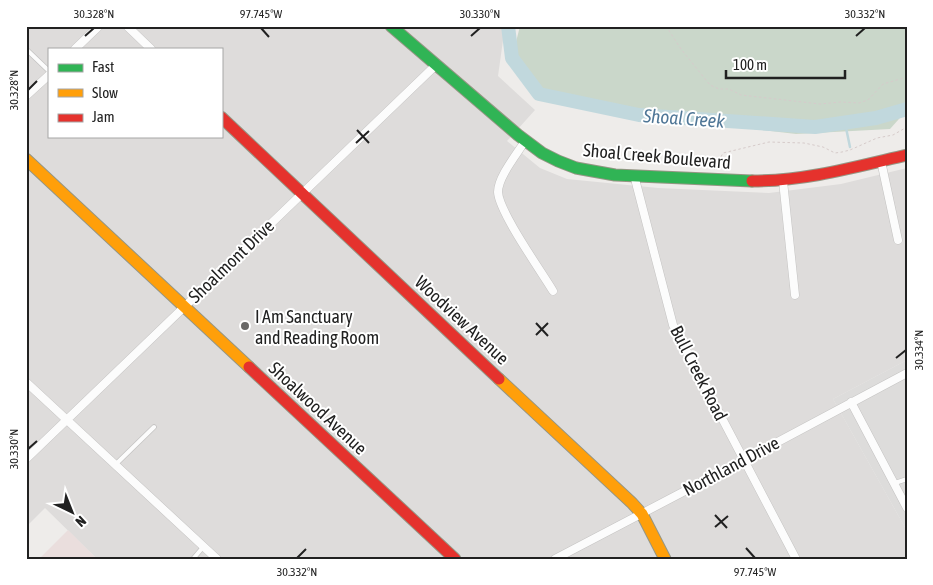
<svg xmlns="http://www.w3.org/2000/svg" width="933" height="585" font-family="'Asap Condensed',sans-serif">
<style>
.residential{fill:#dedcdb;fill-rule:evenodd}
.commercial{fill:#eadedd}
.religious{fill:#dddcdb}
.cemetery{fill:#cad7ca}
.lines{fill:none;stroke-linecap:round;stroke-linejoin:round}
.stream{stroke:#c1d8dd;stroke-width:2.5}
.river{stroke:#c1d8dd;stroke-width:14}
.lane-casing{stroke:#c4c3c2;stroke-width:5.5}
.street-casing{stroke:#c4c3c2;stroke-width:9}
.fast-casing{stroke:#959684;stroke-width:13}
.slow-casing{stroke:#959684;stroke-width:13}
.jam-casing{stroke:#959684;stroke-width:13}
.path{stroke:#d6cbca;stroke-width:1;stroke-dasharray:2.5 2.5;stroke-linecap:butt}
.lane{stroke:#fcfcfc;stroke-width:4}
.street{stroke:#fcfcfc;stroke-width:8}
.fast{stroke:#30b455;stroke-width:11}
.slow{stroke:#ff9f0a;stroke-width:11}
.jam{stroke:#e5322d;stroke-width:11}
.ticks{fill:none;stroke:#212121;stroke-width:2}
.poi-dot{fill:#696867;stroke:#fff;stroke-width:2}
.labels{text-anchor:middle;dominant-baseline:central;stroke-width:4;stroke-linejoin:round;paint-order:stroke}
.street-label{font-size:18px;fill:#212121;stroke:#fff}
.poi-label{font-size:18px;fill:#212121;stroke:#fff;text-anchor:start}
.water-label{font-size:19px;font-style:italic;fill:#507797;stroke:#fff}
.neatline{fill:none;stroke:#212121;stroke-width:2}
.ticks-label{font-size:12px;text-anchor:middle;fill:#212121}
</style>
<rect width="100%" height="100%" fill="#eeecea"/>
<path class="residential" d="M26 26H505L498 76 535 110 507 141 540 168 567 179 658 188 769 193 841 184 907 168V360L833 399 907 531V559H97L45 508 26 527ZM49 49H221V136H49Z"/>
<path class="commercial" d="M68 530 97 559H39Z"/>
<path class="religious" d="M907 360V531L833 399Z"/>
<path class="cemetery" d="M520 26H907V110L890 129 796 134 639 115 539 94 512 58Z"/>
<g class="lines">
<path class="stream" d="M845 123 850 147"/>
<path class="river" d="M508 26 512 58 539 94 639 115 815 127 876 118 907 109"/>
<g class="lane-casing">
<path id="lane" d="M26 49 49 71
M115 465 154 427
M895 483 907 479
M193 559 204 546"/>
</g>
<g class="street-casing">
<path id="street" d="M127 26 151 49
M75 49 99 26
M26 96 49 75
M525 141C517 154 498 177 498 192 499 212 541 271 553 291
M881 161 898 240
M634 175 673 325 796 559
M783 181 795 295
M26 382 217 559
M851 402 907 508
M26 459 437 64
M555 559 744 460 907 373"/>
</g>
<g class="fast-casing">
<path id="fast" d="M391 26 518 135 542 153 558 161 576 168 615 175 752 181"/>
</g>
<g class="slow-casing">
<path id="slow" d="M26 159 249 367
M499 379 632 503 642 514 665 559"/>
</g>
<g class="jam-casing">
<path id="jam" d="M221 117 499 379
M752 181C805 181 855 167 907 155
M249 367 455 559"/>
</g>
<path class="path" d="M666 26 681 49 710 85 719 89H729L741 95 820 104 841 102 859 103 868 100 883 84 907 77
M714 170 723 153 769 142 804 143 823 147 835 153 842 152 850 150 877 138 893 135 907 127"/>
<use href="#lane" class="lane"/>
<use href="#street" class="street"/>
<use href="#fast" class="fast"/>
<use href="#slow" class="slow"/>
<use href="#jam" class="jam"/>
</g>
<path class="ticks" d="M261 28 269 37M85 36 94 28M471 36 480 28M856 36 865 28M28 90 37 81M357 130 369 143M356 143 369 131M536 323 548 336M536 335 548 323M896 358 906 350M28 449 37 441M715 515 727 528M715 527 728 516M746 548 755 558M297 558 306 549"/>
<circle class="poi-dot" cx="245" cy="326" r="5"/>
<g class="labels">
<g class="street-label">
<text transform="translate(657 156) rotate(5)">Shoal Creek Boulevard</text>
<text transform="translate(231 261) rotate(-44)">Shoalmont Drive</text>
<text transform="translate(462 320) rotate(43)">Woodview Avenue</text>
<text transform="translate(699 373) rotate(63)">Bull Creek Road</text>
<text transform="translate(318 408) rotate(43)">Shoalwood Avenue</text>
<text transform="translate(731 466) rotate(-28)">Northland Drive</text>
</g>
<g class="poi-label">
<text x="255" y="316">I Am Sanctuary<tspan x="255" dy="21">and Reading Room</tspan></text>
</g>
<g class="water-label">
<text transform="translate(684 118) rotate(4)">Shoal Creek</text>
</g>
</g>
<rect width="933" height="585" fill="none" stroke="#ffffff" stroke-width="55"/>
<rect x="48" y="48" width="175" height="90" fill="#ffffff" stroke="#a6a6a6"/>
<rect x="58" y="64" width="25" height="8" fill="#30b455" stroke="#a6a6a6"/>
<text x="92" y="72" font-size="15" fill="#212121">Fast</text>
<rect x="58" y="89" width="25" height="8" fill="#ff9f0a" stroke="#a6a6a6"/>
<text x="92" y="98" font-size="15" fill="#212121">Slow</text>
<rect x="58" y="114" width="25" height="8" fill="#e5322d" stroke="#a6a6a6"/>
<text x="92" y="122" font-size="15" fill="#212121">Jam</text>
<g transform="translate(72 512) rotate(137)" stroke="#ffffff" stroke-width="4" paint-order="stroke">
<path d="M0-4L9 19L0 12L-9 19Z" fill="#212121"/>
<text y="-8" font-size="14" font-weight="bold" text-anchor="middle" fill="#212121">N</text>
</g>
<path d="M726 70v8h119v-8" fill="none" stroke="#212121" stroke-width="2.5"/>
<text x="733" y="70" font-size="15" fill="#212121" stroke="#ffffff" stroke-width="4" paint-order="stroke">100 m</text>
<rect x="28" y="28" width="878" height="530" class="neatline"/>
<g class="ticks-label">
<text x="94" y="18">30.328°N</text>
<text x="261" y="18">97.745°W</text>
<text x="480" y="18">30.330°N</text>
<text x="865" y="18">30.332°N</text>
<text transform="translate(14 90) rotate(-90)" y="4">30.328°N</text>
<text transform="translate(919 350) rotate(-90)" y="4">30.334°N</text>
<text transform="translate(14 449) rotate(-90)" y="4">30.330°N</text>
<text x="297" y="576">30.332°N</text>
<text x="755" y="576">97.745°W</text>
</g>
</svg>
